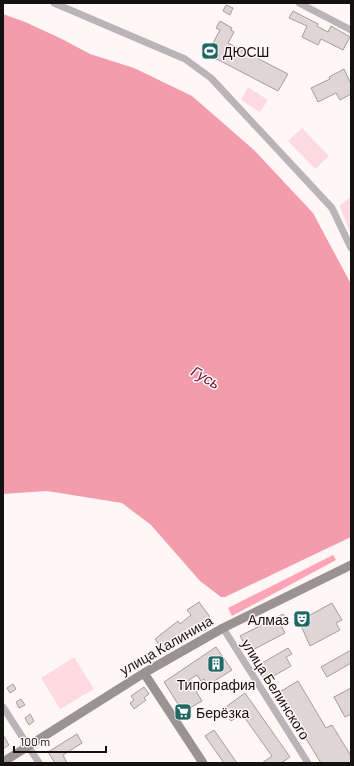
<svg xmlns="http://www.w3.org/2000/svg" width="354" height="766" font-family="Barlow,sans-serif">
<style>
.green{fill:#fedbe0}
.forest{fill:#fda5b5}
.water{fill:#f39cac}
.building{fill:#dfd4d6;stroke:#a69c9d}
.lines{fill:none;stroke-linecap:round;stroke-linejoin:round}
.street{stroke:#b9b4b5;stroke-width:7}
.secondary{stroke:#9a9394;stroke-width:9}
.labels{text-anchor:middle;dominant-baseline:central;stroke-width:3;stroke-linejoin:round;paint-order:stroke}
.poi-label{font-size:14px;fill:#141111;stroke:#fff6f7;text-anchor:start}
.street-label{font-size:14px;fill:#141111;stroke:#fff6f7}
.water-label{font-size:15px;font-style:italic;fill:#761032;stroke:#fff6f7}
</style>
<rect width="100%" height="100%" fill="#fff6f7"/>
<path class="green" d="M248 87 268 100 260 112 241 100Z
M302 128 329 156 315 169 288 141Z
M351 197V235L340 207V205Z
M74 657 94 689 60 709 41 678Z"/>
<path class="forest" d="M333 555 336 560 232 616 228 608Z"/>
<path class="water" d="M3 14 25 22 62 39 90 54 134 68 192 96 254 150 313 213 351 284V537L225 597H221L200 581 151 525 122 503 47 491 3 494Z"/>
<path class="building" d="M226 5 233 8 230 15 223 11Z
M293 11 318 24 317 26 328 32 331 26 350 37 343 50 321 39 318 45 302 37 307 26 289 18Z
M220 21 232 28 231 30 234 32 228 43 288 74 278 91 207 54 220 30 216 28Z
M344 69 351 84V94L340 100 336 93 318 102 311 88 330 79 329 77Z
M199 602 210 617 203 621 207 629 199 633 196 627 163 650 155 639 178 621 180 624 191 615 187 610Z
M332 603 342 620 336 623 340 630 310 646 299 621Z
M283 614 287 621 280 624 285 633 249 652 240 636Z
M216 647 232 670 208 685 204 679 201 681 197 675 189 680 202 701 183 712 164 682Z
M288 648 292 654 286 657 291 666 265 681 257 666Z
M351 650V663L327 677 321 667Z
M298 681 326 728 332 725 351 756V763H321L278 693Z
M13 684 16 689 10 693 7 688Z
M144 687 149 694 144 698 146 700 134 709 130 703 134 700 131 696Z
M351 688V714L345 717 334 697Z
M245 693 290 757 281 763H262L272 756 242 714 231 721 223 709Z
M21 699 25 705 19 708 16 702Z
M30 714 34 721 29 725 25 718Z
M214 730 237 763H224L205 736Z
M77 734 82 743 63 755 67 763H55L48 752Z
M3 735 9 745 3 749Z"/>
<g class="lines">
<path class="street" d="M54 3 185 59 211 78 332 208 351 248
M299 3 351 30
M223 628 308 763
M3 707 39 763"/>
<path class="secondary" d="M144 673 203 763
M3 762 144 673 223 628 351 565"/>
</g>
<defs>
<g id="stadium-square" transform="scale(0.9)"><rect x="-9" y="-9" width="18" height="18" rx="4" fill="#1d6863" stroke="#fff6f7"/><path d="M0-5a6.5 5 0 1 0 0 10a6.5 5 0 1 0 0-10ZM-3.5-1.8h7v3.6h-7Z" fill="#fff"/></g>
<g id="theatre-square" transform="scale(0.9)"><rect x="-9" y="-9" width="18" height="18" rx="4" fill="#1d6863" stroke="#fff6f7"/><path d="M-5-5.5Q0-4 5-5.5V0Q5 5 0 6Q-5 5-5 0ZM-3.3-2.5H-1v1.5H-3.3ZM1-2.5H3.3v1.5H1ZM-2.8 1Q0 5.5 2.8 1Z" fill="#fff"/></g>
<g id="building-square" transform="scale(0.9)"><rect x="-9" y="-9" width="18" height="18" rx="4" fill="#1d6863" stroke="#fff6f7"/><path d="M-4-6H4V6H1V3H-1V6H-4ZM-2.5-4.3h1.7v1.8h-1.7ZM.8-4.3h1.7v1.8H.8ZM-2.5-1h1.7V.8h-1.7ZM.8-1h1.7V.8H.8Z" fill="#fff"/></g>
<g id="supermarket-square" transform="scale(0.9)"><rect x="-9" y="-9" width="18" height="18" rx="4" fill="#1d6863" stroke="#fff6f7"/><path d="M-6-5.5h2.5l.6 2H6L4.5 2H-2.5L-4.4-4H-6ZM-1.5 3.2a1.3 1.3 0 1 0 .1 0ZM3 3.2a1.3 1.3 0 1 0 .1 0Z" fill="#fff"/></g>
</defs>
<g fill-rule="evenodd">
<use href="#stadium-square" x="210" y="51"/>
<use href="#theatre-square" x="302" y="619"/>
<use href="#building-square" x="216" y="664"/>
<use href="#supermarket-square" x="183" y="712"/>
</g>
<g class="labels">
<g class="poi-label">
<text x="223" y="51">ДЮСШ</text>
<text x="289" y="619" text-anchor="end">Алмаз</text>
<text x="216" y="684" text-anchor="middle">Типография</text>
<text x="196" y="712">Берёзка</text>
</g>
<g class="street-label">
<text transform="translate(166 645) rotate(-30)">улица Калинина</text>
<text transform="translate(276 689) rotate(58)">улица Белинского</text>
</g>
<g class="water-label">
<text transform="translate(206 377) rotate(30)">Гусь</text>
</g>
</g>
<rect width="354" height="766" fill="none" stroke="#141111" stroke-width="8"/>
<path d="M14 746v6h92v-6" fill="none" stroke="#141111" stroke-width="2"/>
<text x="20" y="746" font-size="12" fill="#141111" stroke="#fff6f7" stroke-width="3" paint-order="stroke">100 m</text>
</svg>
